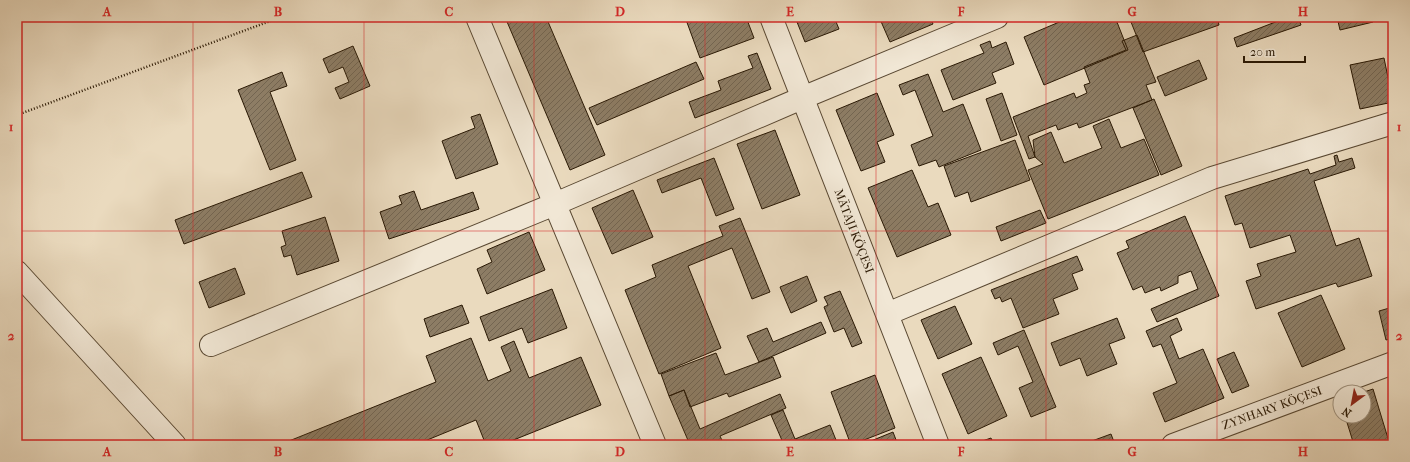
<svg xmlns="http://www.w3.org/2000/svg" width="1410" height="462" font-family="'IM FELL French Canon',serif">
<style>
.building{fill:url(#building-hatch);stroke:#291804}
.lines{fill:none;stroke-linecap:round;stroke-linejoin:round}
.minor-casing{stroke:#594832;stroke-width:24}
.path{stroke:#291804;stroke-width:2.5;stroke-dasharray:1 2;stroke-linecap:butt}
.minor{stroke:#f1e7d5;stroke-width:22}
.grid{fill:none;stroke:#d62828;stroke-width:1;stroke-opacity:0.55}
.labels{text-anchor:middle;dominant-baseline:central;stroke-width:3.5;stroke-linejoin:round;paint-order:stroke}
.street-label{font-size:12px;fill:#291804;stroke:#f1e7d5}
.neatline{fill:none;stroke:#d62828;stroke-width:1.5}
.grid-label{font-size:13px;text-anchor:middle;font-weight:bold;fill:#d62828}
</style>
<defs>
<pattern id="building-hatch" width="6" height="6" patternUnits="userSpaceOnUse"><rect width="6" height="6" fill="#8d7d65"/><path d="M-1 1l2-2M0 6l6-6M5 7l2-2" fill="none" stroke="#736551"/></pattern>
</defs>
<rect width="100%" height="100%" fill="#eadabe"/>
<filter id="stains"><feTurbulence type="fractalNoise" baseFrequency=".005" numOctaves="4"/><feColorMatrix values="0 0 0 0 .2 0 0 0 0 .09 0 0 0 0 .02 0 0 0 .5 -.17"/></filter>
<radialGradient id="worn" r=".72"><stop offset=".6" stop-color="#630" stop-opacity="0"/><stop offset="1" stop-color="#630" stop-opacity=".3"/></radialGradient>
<path class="building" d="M505 17H546L605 155 570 170Z
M685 17H746L754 38 700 58Z
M795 17H834L839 29 805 42Z
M879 17H930L933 24 890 42Z
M1071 17H1115L1128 50 1044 85 1024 37Z
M1129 17H1217L1219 25 1143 52Z
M1277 17H1298L1301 25 1237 47 1234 38 1278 21Z
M1337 17H1371L1373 22 1340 30Z
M1137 35 1156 82 1146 85 1152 100 1079 128 1077 123 1058 130 1056 125 1028 136 1035 157 1029 159 1013 117 1074 93 1076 98 1087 93 1084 85 1090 83 1084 67 1126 50 1122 41Z
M990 41 992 48 1006 42 1014 64 992 73 996 83 953 100 941 70 984 53 980 45Z
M353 46 370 86 340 99 335 88 349 82 343 67 329 73 323 59Z
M757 53 771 89 695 118 689 102 721 90 718 81 753 68 748 56Z
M1384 58 1393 102 1360 109 1350 65Z
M1199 60 1207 79 1165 96 1157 77Z
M696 62 704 79 597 125 589 108Z
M282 72 287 86 270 92 296 160 270 170 238 90Z
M928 74 943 112 963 104 981 150 939 167 936 160 919 166 911 145 933 136 915 90 903 95 899 85Z
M877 93 894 135 877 142 885 162 861 171 836 110Z
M1002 93 1017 135 1001 141 986 99Z
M1154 99 1182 166 1161 175 1133 108Z
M480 114 498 164 456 179 442 141 475 128 471 117Z
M1109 119 1121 148 1144 139 1159 175 1048 219 1028 170 1043 164 1035 157 1033 140 1051 132 1064 163 1102 148 1093 126Z
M775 130 800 195 762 209 737 144Z
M1015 140 1030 180 971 202 968 192 955 197 944 166Z
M1337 155 1339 162 1352 158 1355 168 1314 181 1336 246 1359 238 1372 276 1338 287 1336 283 1256 309 1246 281 1261 276 1257 264 1296 252 1290 235 1250 248 1242 223 1235 225 1225 196 1308 169 1310 174 1336 165 1334 156Z
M714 158 734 209 716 216 701 178 662 193 657 180Z
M912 170 928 207 938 203 951 235 897 257 868 188Z
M302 172 312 197 184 244 175 220Z
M633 190 653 237 612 254 592 208Z
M414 191 421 210 473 192 479 209 389 239 380 212 402 204 399 196Z
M1040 210 1046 223 1001 241 996 227Z
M1185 216 1219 296 1157 322 1151 309 1198 289 1191 271 1178 276V283L1161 291 1160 287 1145 293 1142 286 1133 290 1117 253 1129 248 1126 241Z
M325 217 339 261 297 275 291 255 284 257 281 247 286 245 282 231Z
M740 218 770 292 752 299 732 248 688 266 721 348 659 374 625 290 656 277 652 265 723 236 719 226Z
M529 232 545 270 487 294 477 269 492 262 487 250Z
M1077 256 1083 270 1072 274 1078 289 1053 299 1059 314 1023 328 1011 298 1002 302 1000 297 995 299 991 290Z
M235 268 245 294 209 308 199 282Z
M807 276 817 301 791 313 780 287Z
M552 289 567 328 528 343 522 328 489 341 480 317Z
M840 291 862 343 852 347 844 328 834 332 824 307 828 305 824 297Z
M1321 295 1345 349 1302 367 1278 313Z
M462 305 469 323 430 337 424 319Z
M955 306 972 344 938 359 921 320Z
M1393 307V338L1386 340 1379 311Z
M1117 318 1125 338 1109 344 1117 364 1087 376 1080 358 1060 366 1051 343Z
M1177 318 1182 330 1170 336 1179 359 1203 349 1224 398 1165 422 1153 393 1177 383 1161 344 1153 347 1146 331Z
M821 322 826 333 759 362 747 336 767 328 773 342Z
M1024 330 1056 407 1031 417 1019 388 1033 382 1018 346 998 355 993 343Z
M471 338 488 381 511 371 501 347 514 341 529 378 581 357 601 405 501 445H486L476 420 415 445H279L436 382 426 356Z
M1234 352 1249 386 1232 393 1217 359Z
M716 353 725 375 773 357 781 377 729 397 727 393 690 407 684 390 669 396 661 374Z
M981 357 1007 416 968 434 942 374Z
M875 375 895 428 851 445 831 392Z
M1373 389 1390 445H1354L1345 416H1364V392Z
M684 390 700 429 780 394 786 408 720 436 724 445H690L669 396Z
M783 410 795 439 830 425 838 445H784L771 415Z
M893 432 898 445H861Z
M1111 434 1114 442 1106 445H1081Z
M991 438 994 445H974V444Z"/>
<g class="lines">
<g class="minor-casing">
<path id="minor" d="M477 17 655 445
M771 17 938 445
M17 272 175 445
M887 314 1212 178 1393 123
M211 345 555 204 802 98 997 17
M1173 445 1393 363"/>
</g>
<path class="path" d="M17 115 281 17"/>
<use href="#minor" class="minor"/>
</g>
<path class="grid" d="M193 17V445M364 17V445M534 17V445M705 17V445M876 17V445M1046 17V445M1217 17V445M17 231H1393"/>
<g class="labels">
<g class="street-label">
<text transform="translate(854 231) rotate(69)">MÄTAJI KÖÇESI</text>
<text transform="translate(1272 408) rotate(-20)">ZYNHARY KÖÇESI</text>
</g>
</g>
<rect width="1410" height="462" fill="none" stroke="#eadabe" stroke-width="44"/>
<g transform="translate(1352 404) rotate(212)"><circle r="19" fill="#f1e7d5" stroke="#a19481"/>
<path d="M0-3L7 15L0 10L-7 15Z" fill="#8f2418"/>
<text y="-6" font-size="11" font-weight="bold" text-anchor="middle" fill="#291804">N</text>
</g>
<path d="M1244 56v6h61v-6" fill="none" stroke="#291804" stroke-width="2"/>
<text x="1250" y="56" font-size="12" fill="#291804" stroke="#f1e7d5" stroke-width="3" paint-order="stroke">20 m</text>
<rect x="22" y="22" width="1366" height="418" class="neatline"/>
<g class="grid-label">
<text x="107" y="16">A</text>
<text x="278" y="16">B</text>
<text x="449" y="16">C</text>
<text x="620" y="16">D</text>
<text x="790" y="16">E</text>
<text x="961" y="16">F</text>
<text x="1132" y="16">G</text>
<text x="1303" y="16">H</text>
<text x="11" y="131">1</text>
<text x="1399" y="131">1</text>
<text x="11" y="340">2</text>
<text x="1399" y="340">2</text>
<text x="107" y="456">A</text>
<text x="278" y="456">B</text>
<text x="449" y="456">C</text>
<text x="620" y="456">D</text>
<text x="790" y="456">E</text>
<text x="961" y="456">F</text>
<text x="1132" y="456">G</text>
<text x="1303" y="456">H</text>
</g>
<rect width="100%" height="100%" filter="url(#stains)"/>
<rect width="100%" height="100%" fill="url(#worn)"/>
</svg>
